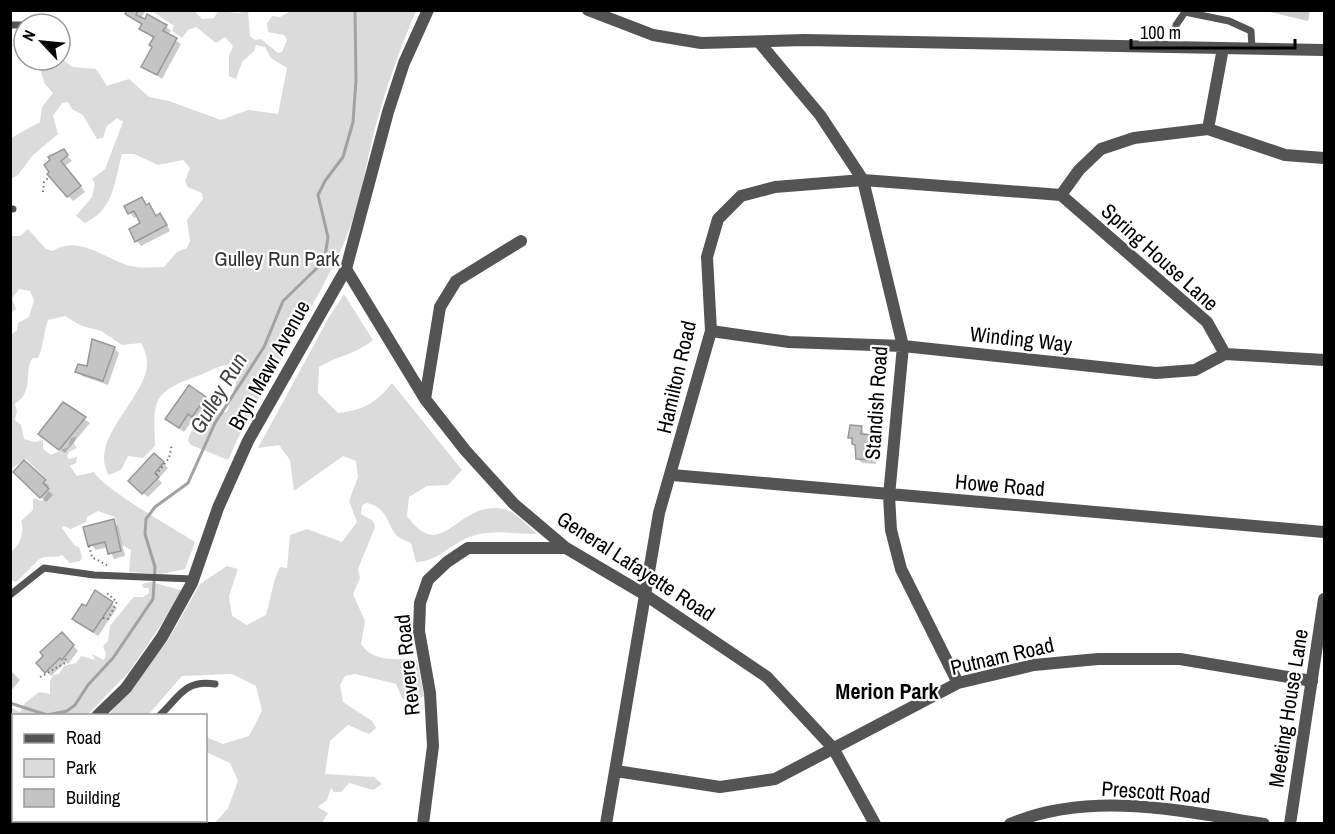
<svg xmlns="http://www.w3.org/2000/svg" width="1335" height="834" font-family="'Archivo Narrow',sans-serif">
<style>
.green{fill:#dbdbdb}
.shadow{fill:#0003}
.lines{fill:none;stroke-linecap:round;stroke-linejoin:round}
.stream{stroke:#a2a2a2;stroke-width:3}
.building{fill:#c4c4c4;stroke:#989898;stroke-width:1.5}
.path{stroke:#767676;stroke-width:2;stroke-dasharray:1.5 3;stroke-linecap:butt}
.service{stroke:#545454;stroke-width:7}
.minor{stroke:#545454;stroke-width:12}
.tertiary{stroke:#545454;stroke-width:12}
.labels{text-anchor:middle;dominant-baseline:central;stroke-width:4.5;stroke-linejoin:round;paint-order:stroke}
.street-label{font-size:21px;fill:#000;stroke:#fff}
.park-label{font-size:21px;fill:#323232;stroke:#fff}
.water-label{font-size:22px;font-style:italic;fill:#434343;stroke:#fff}
.neighbourhood-label{font-size:22px;font-weight:bold;fill:#000;stroke:#fff}
</style>
<rect width="100%" height="100%" fill="#fff"/>
<path class="green" d="M293 10 416 11C399 51 384 93 373 136 365 170 360 204 346 238 313 315 261 383 228 460L191 445 188 441C191 423 210 412 227 412L239 373 231 365C215 365 209 373 195 377 150 393 154 403 155 446L143 458 128 456 121 470 109 475C87 440 145 399 147 365 148 358 144 349 141 343L122 345 101 331 82 326 65 316 48 320C44 331 43 349 38 358H33C23 370 35 391 15 404L17 411 15 420 21 425 24 439 35 442 43 440V449L51 455 68 447 71 438 76 437 74 444 77 448 69 452 67 456 69 459 77 457 76 463 70 466 77 476 94 472C106 491 172 527 195 542L185 569 161 574 129 572 131 550 122 545 115 517 98 511 87 517 86 522 71 529 64 526 62 528 75 546 79 547 82 557 80 561 70 563 62 555C55 559 50 555 42 558 37 559 24 576 16 582L11 580V552C20 545 25 532 21 521L33 510V498L42 501 50 489 45 484 47 480 26 459 11 469V335L17 330 18 323 29 317 34 300 30 291 19 289 12 299 16 309 11 313 10 236H20L28 229 46 249 53 251C77 235 103 257 127 265 139 269 152 267 164 267L177 252 187 248 190 241 187 220 203 199 202 193 188 187 185 181 190 168 183 160 158 165 134 154H122C114 181 115 209 85 223L76 216 92 197 95 184 92 179 105 169 123 122 117 118 107 126 103 138 97 139 83 115 72 109 68 102 62 103 53 116 58 134 33 155 18 175 11 179V138L40 122 42 107 53 93 45 84 37 60 60 58 73 67 96 69 107 86 129 79 149 97 169 101 221 120 248 110 278 114 287 68 271 58 265 47 256 45 254 51 242 62 236 79 229 76V56L233 46 225 37 216 43 196 27 188 30 182 38 172 31 174 26 152 11H194L202 19 214 18 218 11 238 13 248 11 250 36 255 40 261 39 278 53 282 52 287 40 284 35 268 32 267 24 272 16 280 17Z
M344 294 373 340C357 354 337 356 319 367L318 393 338 413C364 410 376 403 392 383L462 470 448 485 427 486 409 497 407 516C443 566 457 499 504 509 515 511 529 527 537 534 515 534 488 529 467 538 449 546 436 562 416 562L411 543C407 541 400 539 397 536 386 523 388 508 367 503L362 505 361 514 373 521 375 527 358 569 360 578 353 594 365 621 361 644C373 663 397 658 417 660L424 696 414 703 402 698 396 684 355 674 345 676 340 685 343 702 372 721 376 728 369 734 348 725 330 741 325 774 374 777 382 784 373 790 349 783 341 792H334L331 788 327 800 318 807 328 813 322 823H215L228 808 238 781 230 763 206 752V737L223 744 249 736 262 711 256 686 232 674 182 676 148 715 108 716 168 640 200 584 227 566 238 569 229 596 232 616 247 625 266 615C271 599 272 582 280 567L287 568 290 535 307 529 342 542 357 522 349 501 358 477 356 461 343 456 294 491 290 460 279 445 258 448 329 317Z
M151 582 184 591 129 672 87 715 14 716 13 758 11 759V708L20 712 25 703 39 692 50 694V681L53 675 59 674 64 666 76 663 81 656 95 660 92 654 104 660 106 654 103 646 108 641 110 626 131 600 134 597H143L149 593V588H143L142 584Z"/>
<path class="shadow" d="M128 10H146L141 19 166 26 171 31 168 35 181 44 162 79 143 66 154 47V39L141 29 143 25 126 14Z
M1262 10H1310L1308 21Z
M63 151 72 161 65 166 85 192 73 201 49 174Z
M142 199 158 217 160 215 165 220 170 231 141 246 137 241 142 224 138 216 134 218 126 207Z
M93 341 114 348 119 353 108 385 82 376 77 371 87 368Z
M205 398 209 403 197 420 194 418 184 432 172 423Z
M63 404 90 423 65 453 45 439Z
M861 428 866 436H873L878 441 876 464 862 463 857 458 856 447 850 437Z
M154 455 168 468 158 479 162 483 148 497 134 486Z
M24 462 49 486 46 489 53 495 46 502 15 472Z
M113 521 118 526 125 556 114 559 108 547 96 550 91 545Z
M112 604 117 608 98 636 79 623 87 609Z
M62 634 78 651 68 664 66 662 51 676 38 663Z
M10 670 20 680 10 692Z"/>
<g class="lines">
<path class="stream" d="M10 703 47 715 67 711 75 705 88 685 113 658 153 599 155 567 145 534 146 519 155 507 188 483 215 423 264 347 283 301 320 265 325 256 328 237 318 195 325 181 343 157 353 122 356 80 355 10
M46 820V824"/>
</g>
<path class="building" d="M127 10H138L136 15 145 19 147 14 167 25 163 31 177 38 157 75 141 67 152 47 149 45 154 37 139 29 142 24 125 14Z
M64 149 68 155 61 161 81 186 67 197 47 174 49 172 44 165 50 160 48 157Z
M142 197 146 205 149 203 156 216 160 213 167 225 135 242 129 229 140 223 134 211 128 214 124 206Z
M92 339 115 347 103 381 75 372 78 364 87 366Z
M189 385 206 397 192 417 188 414 179 428 165 419Z
M63 402 86 417 59 450 38 434Z
M850 425 862 426 861 434 874 435 871 460 856 459 855 445 852 444V438H848Z
M154 453 164 462 155 473 159 477 142 494 128 481Z
M24 460 46 480 43 483 49 489 40 498 13 472Z
M114 519 121 551 108 554 105 542 88 546 83 527Z
M95 590 113 602 93 632 72 619 82 604 86 606Z
M62 632 74 645 62 660 60 658 45 673 36 663 43 656 40 652Z"/>
<g class="lines">
<path class="path" d="M43 192 44 182 49 177
M156 475 169 458 172 444
M89 546 92 557 108 566
M103 618 108 619 117 602 106 592
M40 677 65 663 66 657"/>
<path class="service" d="M10 25H24
M1174 47 1176 25 1185 12 1229 21 1251 31 1252 48
M10 209H13
M10 595 44 568 94 575 193 579
M159 716C179 698 184 679 215 684
M103 824 104 820"/>
<path class="minor" d="M759 42 820 115 863 180 903 346 889 496 891 530 901 569 958 683
M1208 129 1223 48
M1061 195 1207 322 1225 354
M346 269 425 399 465 450 514 504 566 548 644 594 767 677 833 748 875 824
M711 331 789 342 903 346 1156 373 1195 370 1225 354 1324 360
M425 399 440 307 456 281 521 241
M672 475 1324 532
M616 771 720 787 775 779 958 683 1034 665 1098 659H1180L1312 681
M423 824 433 746 430 693 419 631 420 603 428 580 447 562 468 548H566
M606 824 659 513 711 331 707 257 718 219 741 196 775 187 863 180 1061 195 1079 170 1101 149 1134 138 1208 129 1285 155 1324 158
M1010 824C1091 790 1182 811 1264 824"/>
<path class="tertiary" d="M588 10 653 35 701 43 804 40 1324 50
M97 716 126 688 162 637 192 583 218 508 248 441 346 269 388 112 404 63 428 10
M10 764 14 763
M10 796 14 802
M21 820 22 824
M1290 824 1324 599"/>
</g>
<g class="labels">
<g class="street-label">
<text transform="translate(1160 257) rotate(42)">Spring House Lane</text>
<text transform="translate(1021 339) rotate(6)">Winding Way</text>
<text transform="translate(269 365) rotate(-61)">Bryn Mawr Avenue</text>
<text transform="translate(676 377) rotate(-77)">Hamilton Road</text>
<text transform="translate(876 403) rotate(-86)">Standish Road</text>
<text transform="translate(1000 485) rotate(5)">Howe Road</text>
<text transform="translate(636 566) rotate(33)">General Lafayette Road</text>
<text transform="translate(1002 656) rotate(-13)">Putnam Road</text>
<text transform="translate(407 665) rotate(-96)">Revere Road</text>
<text transform="translate(1288 708) rotate(-81)">Meeting House Lane</text>
<text transform="translate(1156 792) rotate(4)">Prescott Road</text>
</g>
<g class="park-label">
<text x="277" y="258">Gulley Run Park</text>
</g>
<g class="water-label">
<text transform="translate(218 393) rotate(-59)">Gulley Run</text>
</g>
<g class="neighbourhood-label">
<text x="887" y="691">Merion Park</text>
</g>
</g>
<rect width="1335" height="834" fill="none" stroke="#000000" stroke-width="24"/>
<rect x="12" y="714" width="195" height="108" fill="#ffffff" stroke="#999999" stroke-width="1.5"/>
<rect x="24" y="734" width="30" height="9" fill="#545454" stroke="#999999" stroke-width="1.5"/>
<text x="66" y="744" font-size="18" fill="#000000">Road</text>
<rect x="24" y="759" width="30" height="18" fill="#dbdbdb" stroke="#999999" stroke-width="1.5"/>
<text x="66" y="774" font-size="18" fill="#000000">Park</text>
<rect x="24" y="789" width="30" height="18" fill="#c4c4c4" stroke="#999999" stroke-width="1.5"/>
<text x="66" y="804" font-size="18" fill="#000000">Building</text>
<g transform="translate(42 42) rotate(296)"><circle r="28" fill="#ffffff" stroke="#999999" stroke-width="1.5"/>
<path d="M0-4.5L10 22L0 15L-10 22Z" fill="#000000"/>
<text y="-9" font-size="16" font-weight="bold" text-anchor="middle" fill="#000000">N</text>
</g>
<path d="M1131 39v9h164v-9" fill="none" stroke="#000000" stroke-width="3"/>
<text x="1140" y="39" font-size="18" fill="#000000" stroke="#ffffff" stroke-width="4.5" paint-order="stroke">100 m</text>
</svg>
